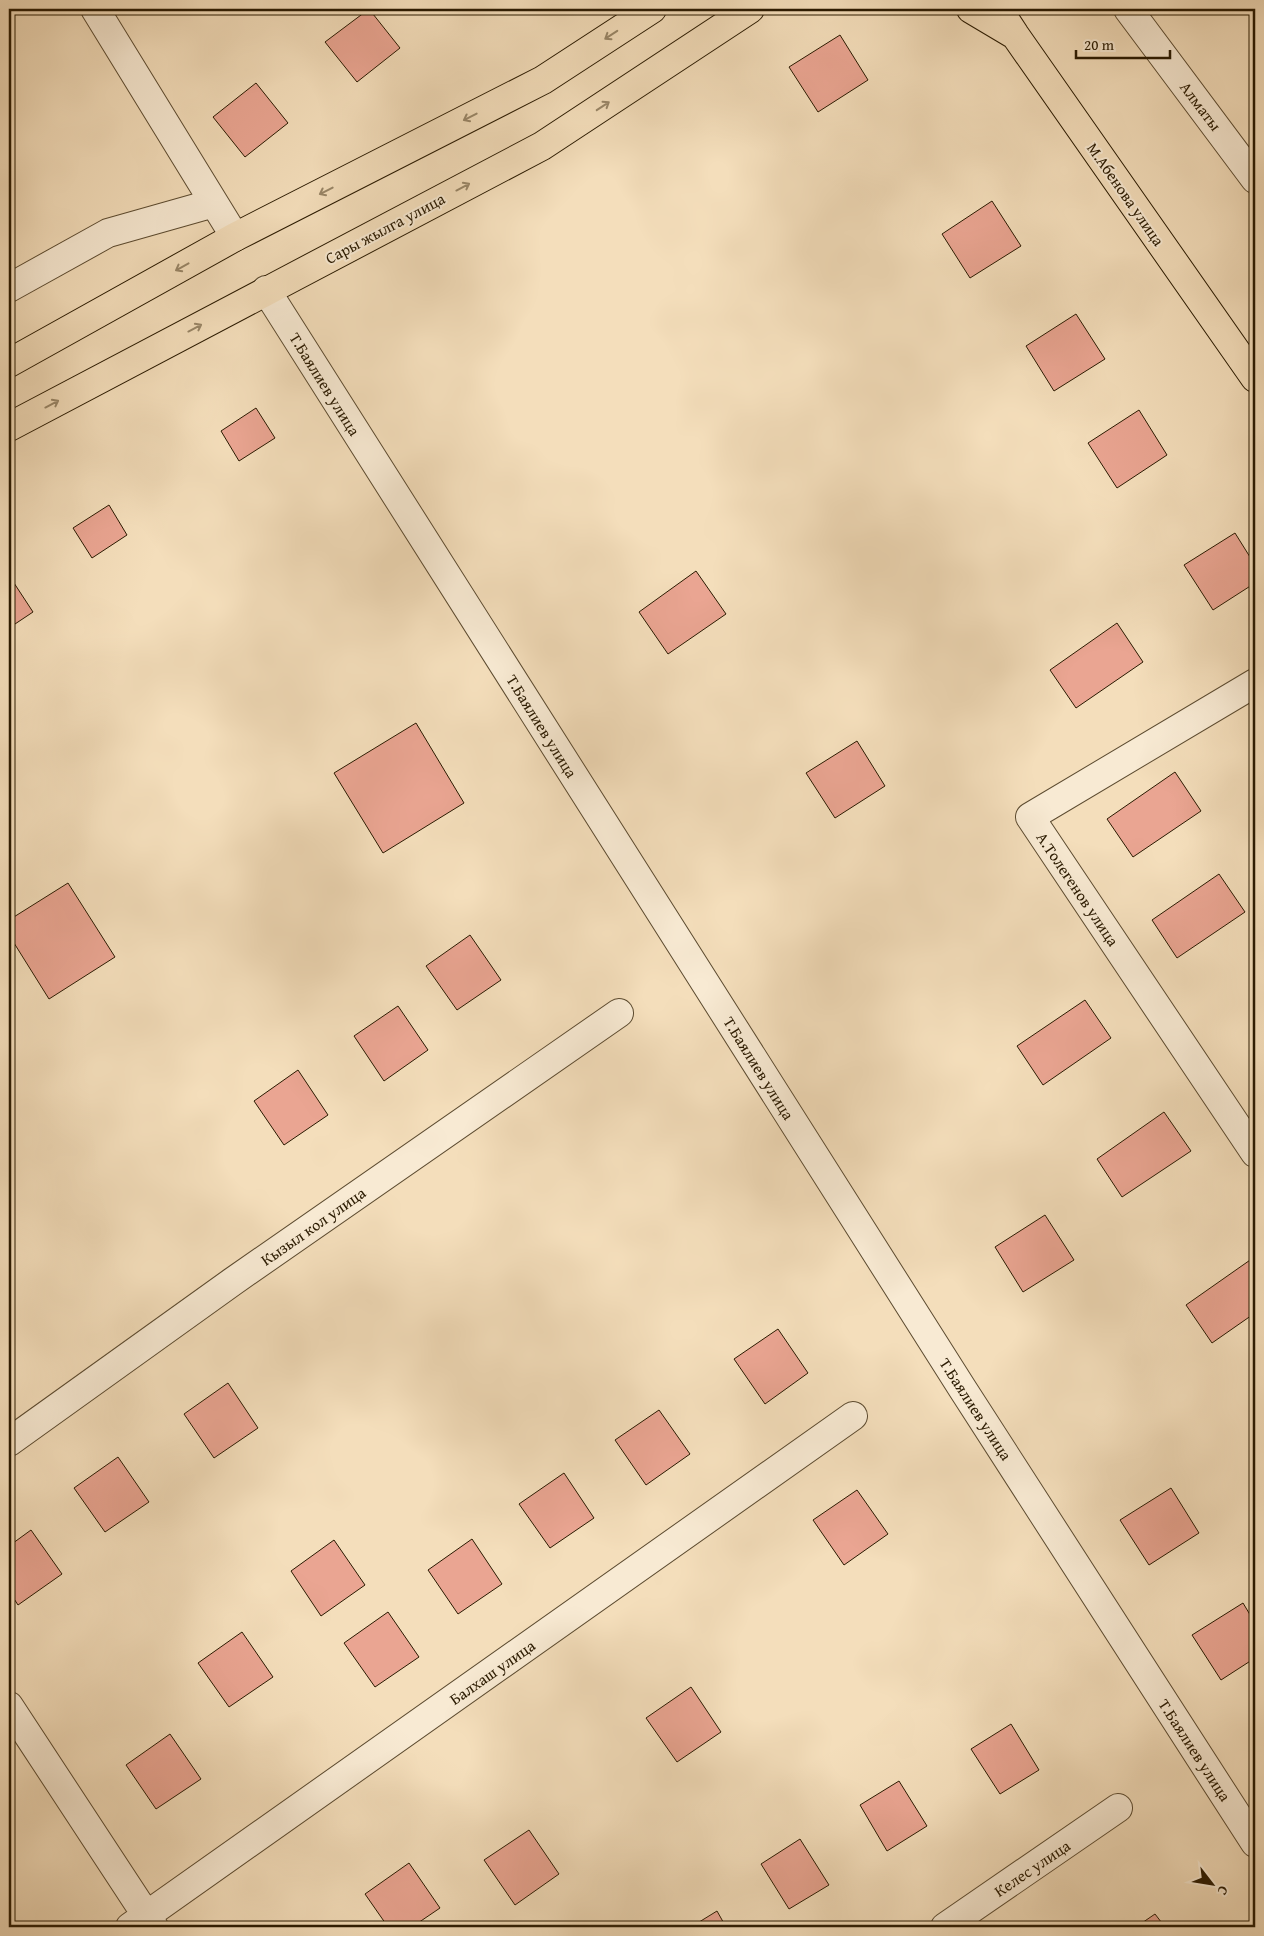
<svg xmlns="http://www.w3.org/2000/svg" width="1264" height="1936" font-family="'Gentium Book Plus',serif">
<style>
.building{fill:#eaa592;stroke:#2a1a01}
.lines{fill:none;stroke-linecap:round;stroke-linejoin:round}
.minor-casing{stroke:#5c4b30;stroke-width:30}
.major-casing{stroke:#2a1a01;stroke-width:30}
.minor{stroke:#f8ead3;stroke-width:28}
.major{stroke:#f4debb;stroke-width:28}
.oneway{stroke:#998667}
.labels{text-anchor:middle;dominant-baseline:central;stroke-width:4;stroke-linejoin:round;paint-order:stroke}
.street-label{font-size:16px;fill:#2a1a01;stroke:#f8ead3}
</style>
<rect width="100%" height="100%" fill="#f4debb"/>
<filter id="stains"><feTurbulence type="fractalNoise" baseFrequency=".004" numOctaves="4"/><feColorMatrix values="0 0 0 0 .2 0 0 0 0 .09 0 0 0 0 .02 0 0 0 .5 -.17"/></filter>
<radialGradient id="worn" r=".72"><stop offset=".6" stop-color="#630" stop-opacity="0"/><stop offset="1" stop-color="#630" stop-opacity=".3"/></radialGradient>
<path class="building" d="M369 9 400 48 357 82 325 42Z
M840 35 868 80 818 112 789 67Z
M256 83 288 123 245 157 213 117Z
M992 201 1021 246 970 278 942 234Z
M1076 314 1105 359 1054 391 1026 346Z
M256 408 275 438 239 461 221 431Z
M1139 410 1167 455 1117 488 1088 443Z
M109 505 127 535 92 558 73 528Z
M1235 533 1255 565V583L1213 610 1184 565Z
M696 571 726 614 668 654 639 612Z
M14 583 33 612 9 628V586Z
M1117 623 1143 662 1076 708 1050 670Z
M416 723 464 803 383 853 334 773Z
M857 741 885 786 835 818 806 773Z
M1175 772 1201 811 1133 857 1107 819Z
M1219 874 1245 912 1177 958 1152 920Z
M68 883 115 957 49 999 9 935V920Z
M470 935 501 980 457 1010 426 966Z
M1085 1000 1111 1038 1043 1085 1017 1046Z
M398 1006 428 1050 384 1081 354 1036Z
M298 1070 328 1115 284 1145 254 1101Z
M1164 1112 1191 1151 1122 1197 1097 1159Z
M1045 1215 1074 1260 1023 1292 995 1247Z
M1253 1258 1255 1261V1313L1212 1343 1186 1305Z
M778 1329 808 1373 765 1404 734 1359Z
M228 1383 258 1428 214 1458 184 1414Z
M659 1410 690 1454 646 1485 615 1440Z
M118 1457 149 1502 105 1532 74 1488Z
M564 1473 594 1518 550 1548 519 1504Z
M1171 1488 1199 1533 1149 1565 1120 1520Z
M857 1490 888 1534 844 1565 813 1520Z
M31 1530 62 1574 18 1605 9 1591V1546Z
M472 1539 502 1584 458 1614 428 1570Z
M334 1540 365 1585 321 1616 291 1571Z
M1243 1603 1255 1623V1658L1221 1680 1192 1635Z
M388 1612 419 1657 375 1687 344 1643Z
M242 1632 273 1677 229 1707 198 1663Z
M691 1687 721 1732 677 1762 646 1718Z
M1011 1724 1039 1770 1000 1794 971 1749Z
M170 1734 201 1779 156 1809 126 1765Z
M899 1781 927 1826 887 1851 860 1805Z
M529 1830 559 1874 515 1905 484 1860Z
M800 1839 829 1885 789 1909 761 1864Z
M409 1863 440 1908 412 1927H388L365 1894Z
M717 1911 726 1927H691Z
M1155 1914 1165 1927H1136Z"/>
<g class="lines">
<g class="minor-casing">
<path id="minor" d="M95 9 235 237
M1128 9 1255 179
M9 288 108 233 214 203
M266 290 962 1388 1255 1843
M1255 683 1030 817 1255 1153
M9 1442 232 1282 619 1013
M9 1706 154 1927
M130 1927 853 1416
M945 1927 1118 1808"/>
</g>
<g class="major-casing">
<path id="major" d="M971 9 1013 34
M998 9 1015 35 1255 378
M9 363 235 237 543 80 652 9
M9 427 542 146 750 9"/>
</g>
<use href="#minor" class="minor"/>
<use href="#major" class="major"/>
</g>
<defs><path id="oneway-shaft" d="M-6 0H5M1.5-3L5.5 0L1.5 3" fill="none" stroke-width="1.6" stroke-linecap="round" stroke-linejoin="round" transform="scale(1.25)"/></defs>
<g class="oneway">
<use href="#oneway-shaft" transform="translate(611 35) rotate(147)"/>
<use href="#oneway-shaft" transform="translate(603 106) rotate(-33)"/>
<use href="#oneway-shaft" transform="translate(470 117) rotate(153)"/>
<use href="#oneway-shaft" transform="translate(463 187) rotate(-28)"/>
<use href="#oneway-shaft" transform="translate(326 191) rotate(153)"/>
<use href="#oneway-shaft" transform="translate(182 267) rotate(151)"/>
<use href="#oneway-shaft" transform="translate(195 328) rotate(-28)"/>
<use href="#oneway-shaft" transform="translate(52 404) rotate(-28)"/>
</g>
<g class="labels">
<g class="street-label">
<text transform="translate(1201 106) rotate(53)">Алматы</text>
<text transform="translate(1126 194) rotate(55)">М.Абенова улица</text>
<text transform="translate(385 228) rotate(-28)">Сары жылга улица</text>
<text transform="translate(325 384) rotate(58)">Т.Баялиев улица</text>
<text transform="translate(542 726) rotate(58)">Т.Баялиев улица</text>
<text transform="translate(1078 889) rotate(56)">А.Толегенов улица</text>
<text transform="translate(759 1068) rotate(58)">Т.Баялиев улица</text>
<text transform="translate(313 1226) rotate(-35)">Кызыл кол улица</text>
<text transform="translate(976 1409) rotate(57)">Т.Баялиев улица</text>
<text transform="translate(492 1672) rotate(-35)">Балхаш улица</text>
<text transform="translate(1195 1750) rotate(57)">Т.Баялиев улица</text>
<text transform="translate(1032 1868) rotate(-34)">Келес улица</text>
</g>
</g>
<rect width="1264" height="1936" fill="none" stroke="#f4debb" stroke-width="30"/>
<rect x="10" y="10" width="1244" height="1916" fill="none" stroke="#2a1a01" stroke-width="2.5"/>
<rect x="15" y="15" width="1234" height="1906" fill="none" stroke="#2a1a01"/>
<g transform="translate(1212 1884) rotate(121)" stroke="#f8ead3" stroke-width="4" paint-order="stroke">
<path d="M0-4L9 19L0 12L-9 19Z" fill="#2a1a01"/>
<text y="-8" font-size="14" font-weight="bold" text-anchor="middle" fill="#2a1a01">С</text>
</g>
<path d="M1076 50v8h94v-8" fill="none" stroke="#2a1a01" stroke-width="2.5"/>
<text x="1084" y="50" font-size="15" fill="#2a1a01" stroke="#f8ead3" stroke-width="4" paint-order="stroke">20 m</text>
<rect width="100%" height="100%" filter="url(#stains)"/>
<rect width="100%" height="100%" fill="url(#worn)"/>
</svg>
